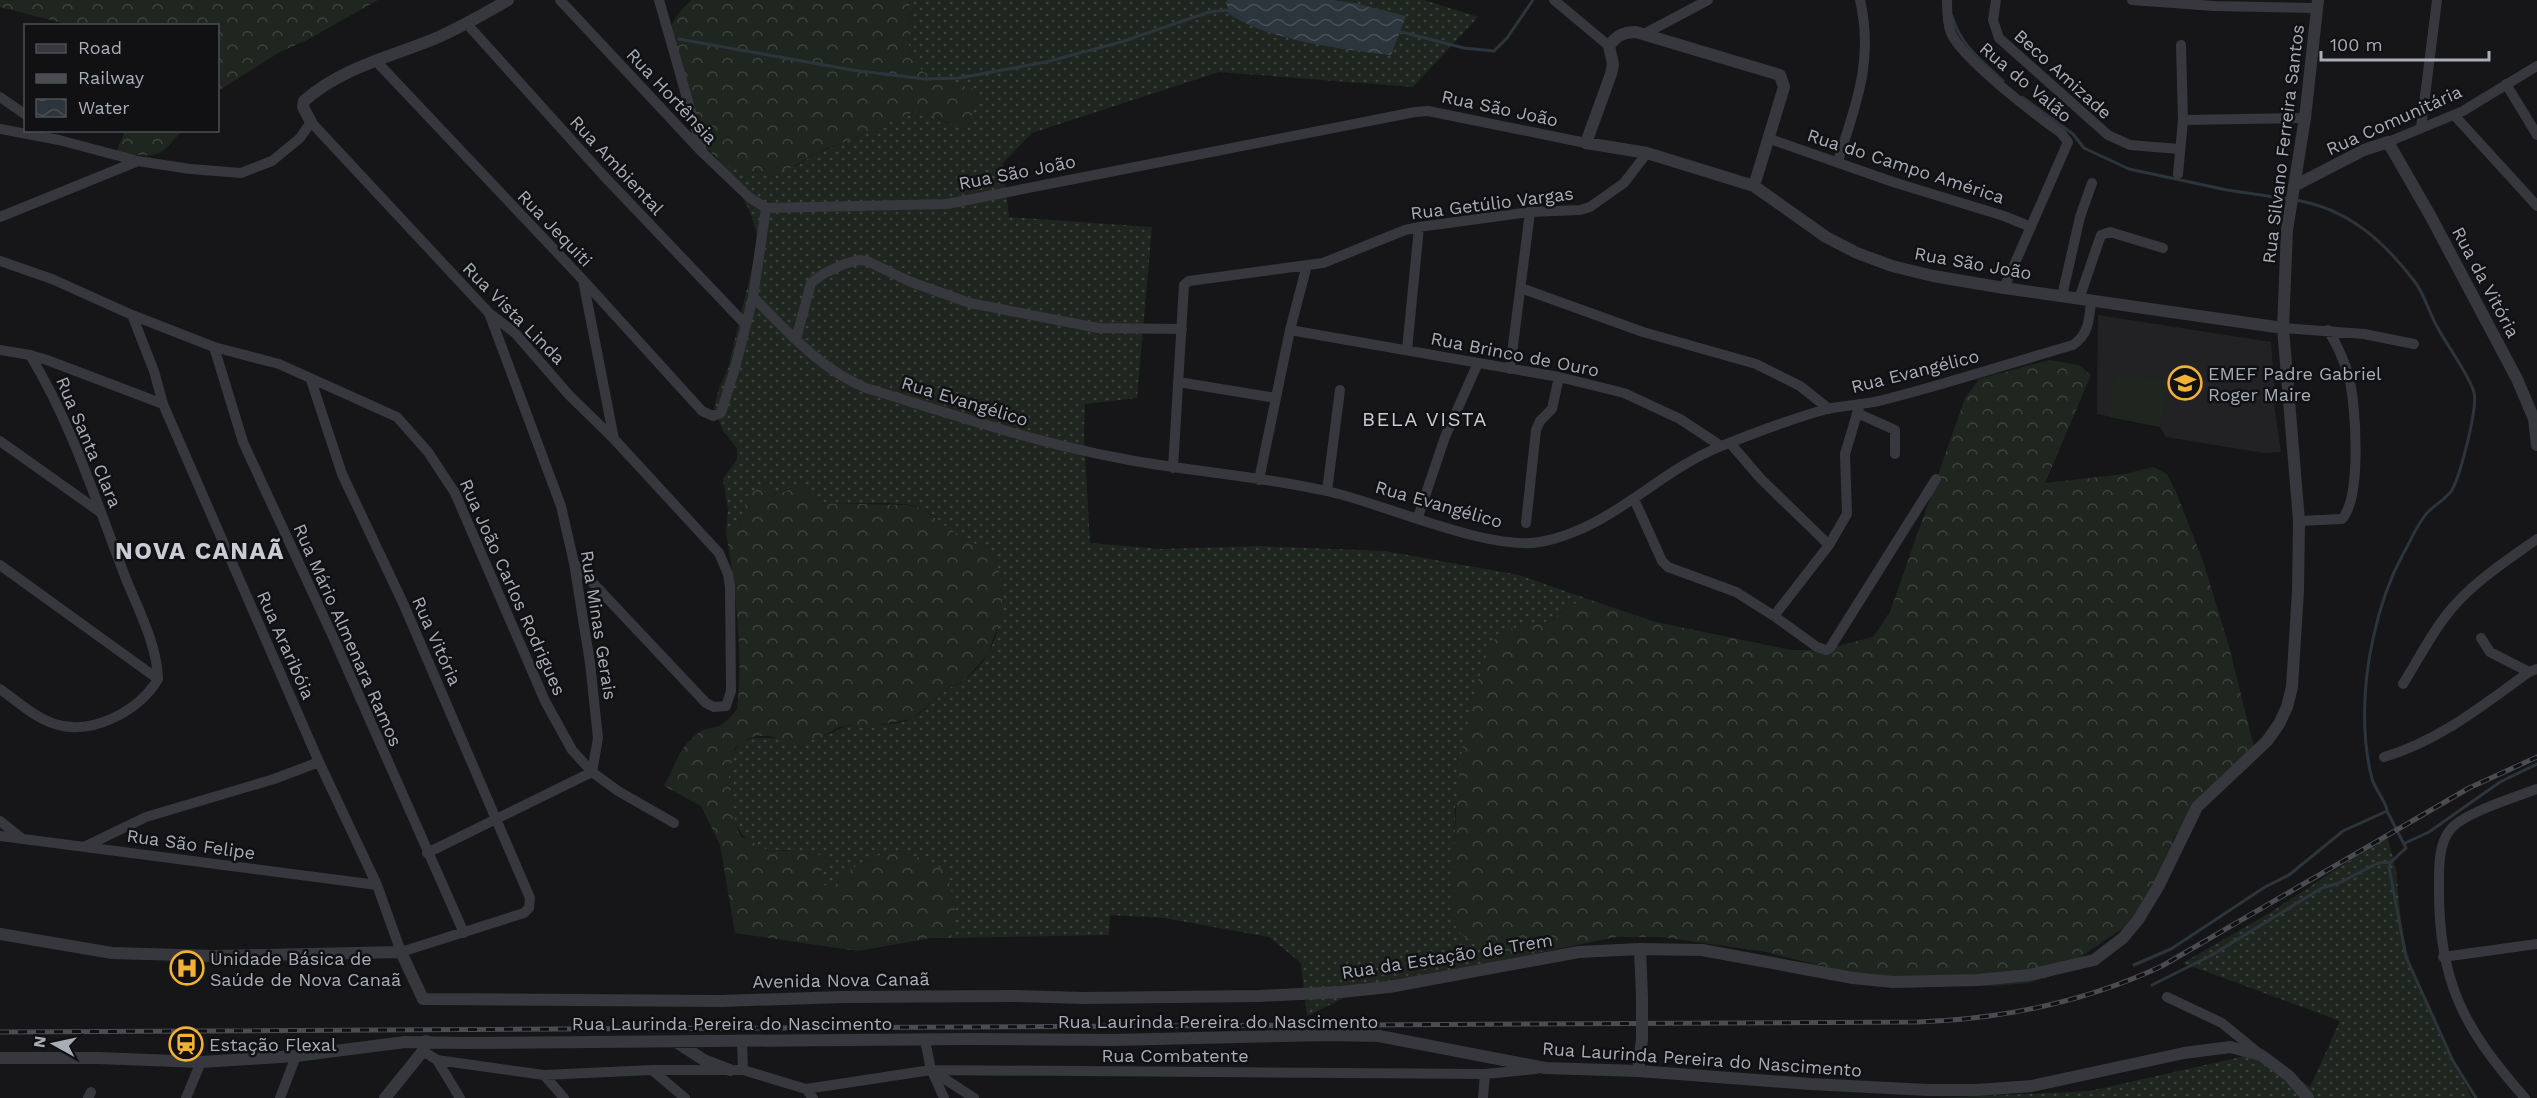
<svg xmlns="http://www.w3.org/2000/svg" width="2537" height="1098" font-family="'Work Sans',sans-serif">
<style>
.built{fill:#222225}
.grass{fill:url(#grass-dots)}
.forest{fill:url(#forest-crowns)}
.park{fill:#1e261f}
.water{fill:url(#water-waves)}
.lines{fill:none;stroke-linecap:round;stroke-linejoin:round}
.stream{stroke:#2c353c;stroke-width:3}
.minor{stroke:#37383d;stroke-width:10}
.tertiary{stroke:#37383d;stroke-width:12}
.rail-casing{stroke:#4a4c52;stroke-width:5}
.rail{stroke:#111113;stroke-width:3;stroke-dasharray:9;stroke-linecap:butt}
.tertiary-bridge{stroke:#37383d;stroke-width:12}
.labels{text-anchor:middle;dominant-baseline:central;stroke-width:5;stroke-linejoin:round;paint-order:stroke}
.street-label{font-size:18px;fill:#a8adb8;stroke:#111113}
.poi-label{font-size:18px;fill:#a8adb8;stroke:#111113;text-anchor:start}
.neighbourhood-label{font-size:20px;letter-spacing:1.5px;fill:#c9ccd4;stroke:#111113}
.district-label{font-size:24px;font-weight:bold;letter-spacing:1.5px;fill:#c9ccd4;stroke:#111113}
</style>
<defs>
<pattern id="grass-dots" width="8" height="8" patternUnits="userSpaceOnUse" patternTransform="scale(1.5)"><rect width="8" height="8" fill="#1e261f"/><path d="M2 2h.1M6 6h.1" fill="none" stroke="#3c433d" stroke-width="1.8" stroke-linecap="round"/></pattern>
<pattern id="forest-crowns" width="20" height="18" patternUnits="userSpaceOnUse" patternTransform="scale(1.5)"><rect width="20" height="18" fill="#1e261f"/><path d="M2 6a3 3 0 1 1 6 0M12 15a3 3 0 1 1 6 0" fill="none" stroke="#3c433d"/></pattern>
<pattern id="water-waves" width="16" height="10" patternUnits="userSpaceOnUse" patternTransform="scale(1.5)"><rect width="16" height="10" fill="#2c353c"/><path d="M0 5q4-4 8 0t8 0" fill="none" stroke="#485056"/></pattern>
</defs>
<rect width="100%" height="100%" fill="#161618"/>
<path class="built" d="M2098 315 2271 342 2276 405H2274L2281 452 2264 453 2166 437 2160 427 2097 414Z"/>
<path class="grass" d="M909 0H1227V12L1405 16 1355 3 1333 0H1424L1478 17 1413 87 1219 72 1032 133 1003 163 1009 217 1152 227 1137 398 1085 404 1084 435 1090 543 1161 549 1260 546 1385 551 1519 575 1585 598 1561 612 1551 621 1501 631 1455 808 1454 924 1498 961 1372 984 1307 1016 1301 963 1269 937 1164 918 1110 915 1109 935 951 938 955 929 888 851 845 872 837 885 827 887 822 883 819 874 826 864C815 860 804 854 792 851 785 849 777 851 770 850 741 847 730 818 729 793 726 709 770 749 821 737 833 734 841 725 855 725 870 725 900 726 913 718 924 712 933 699 943 692 950 687 957 685 963 681 993 662 1004 621 1001 589 1000 576 994 557 983 549 973 541 959 537 948 529 940 522 932 513 923 508 907 500 838 505 815 503L812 499 790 488 779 493 748 495 738 529 726 532 728 509 723 479 737 459V448L723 431 714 408 719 388 728 368 758 243C754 210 737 187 718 160L796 166 817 153 856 138 898 117 920 110 949 124 978 95 972 90 923 72 914 60 907 40 911 19Z
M2387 836 2396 869 2402 932 2412 971 2445 1047 2472 1098H1936L2090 1091 2254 1054 2276 1063 2310 1087 2340 1021 2183 963 2271 912Z"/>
<path class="forest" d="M0 0H378L307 40 280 52 218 91V26L70 25 0 7Z
M692 0H909L911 19 907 40 914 60 923 72 972 89 978 95C976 109 971 122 959 128L920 110C898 117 879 128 857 137 845 143 831 146 819 152 803 159 791 171 773 173 708 180 686 123 674 69 672 60 668 48 668 38 669 25 682 7 692 0Z
M125 131H182C176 137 168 148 161 152 148 159 129 153 116 153Z
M2049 360 2079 365 2091 375 2045 483 2125 474 2153 467 2167 474 2176 492 2203 561 2230 650 2254 747 2206 791 2188 813 2174 838 2165 864 2132 922 2054 975 2029 983 1994 986 1959 985 1868 977 1761 951 1661 937H1616L1498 961 1462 935 1454 924C1454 843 1453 762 1477 684 1484 663 1487 648 1501 631L1551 621 1561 612 1585 598 1656 622 1791 650H1822L1873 637 1890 612 1965 398 1979 379Z
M759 486H768L774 494C789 492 798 481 812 493L815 503 906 505 923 508 949 529 984 549 995 558 1000 575 1002 599 1001 618 988 654 965 680 945 690 912 719 873 726 852 725 839 727 822 737 805 742 788 743 769 736H756L748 739 735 748 729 774V797L738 831 742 837 768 850 808 852 827 857 826 864 819 874 822 883 827 887 837 885 845 872 888 851 907 854 930 861 946 872 955 903V929L951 938H931L858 951 735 933 720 845 701 806 664 786C677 763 677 748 701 731 707 728 714 728 719 726 727 722 732 715 737 709 744 655 735 586 726 532L738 529 748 495Z"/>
<path class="park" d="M2114 373 2169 381 2160 427 2109 417Z"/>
<path class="water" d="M1227 0H1333L1355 3 1406 16 1391 55C1346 50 1263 40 1227 12Z"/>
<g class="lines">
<path class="stream" d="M1952 16C1960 45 1982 61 2003 81
M1398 31 1464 48 1494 51 1507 38 1533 0
M679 39 852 70 925 79 959 78 1046 62 1121 42 1209 12 1228 10
M2022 97 2073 134 2084 148 2129 169 2227 190 2288 199
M2405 843 2429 832 2500 782 2537 764
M2391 862 2389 867 2406 957 2453 1061 2476 1098
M2134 965 2171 949 2265 887 2289 875 2343 831 2387 811
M2152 985 2210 956 2322 888 2339 883 2378 863 2391 862 2406 848 2387 811C2387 803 2375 789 2372 779 2361 736 2363 683 2373 639 2379 610 2389 580 2403 554 2411 541 2418 521 2429 511 2436 504 2446 499 2452 490 2460 476 2478 408 2474 393 2472 380 2447 345 2439 330 2429 314 2426 297 2415 282 2384 241 2347 208 2295 200"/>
<path class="minor" d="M560 0 702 152 749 197 766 208
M659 0 702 150
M1554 0 1609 46
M1947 0C1947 10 1947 23 1951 33 1962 59 2036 115 2061 133L2068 142 2004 288
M1996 0 1993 20 1999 38 2108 135 2130 145 2179 149
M2132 0 2214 6 2317 8
M467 24 603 175 746 325
M1644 34 1708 0
M375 60 583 280 702 411 713 416 721 413 735 368 753 297 766 208
M2506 84 2537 135
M0 97 26 115
M2454 115 2537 206
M2183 120 2305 118
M2421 128 2437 0
M0 129 59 140 138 161 190 169 241 173 272 161 300 138 311 122 489 313 515 333 569 395 614 439 719 553 728 574 730 587 731 691 726 706 714 707 706 703 574 563
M1770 139 1893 182 2004 216 2031 227
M2388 142 2463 111 2537 66
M1838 161C1856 104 1874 61 1860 0
M2178 174 2183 120 2181 45
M766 208 947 204 1415 112 1428 111 1586 143
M0 217 138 161
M0 261 52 279 132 315 214 347 279 364 397 417 428 452 455 493 545 701 572 750 592 772 618 791 674 823
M583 280 614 439
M1521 288 1643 332 1756 364 1800 386 1829 409
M2062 296 2080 217 2092 183
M753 297C788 332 820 369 866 388 951 414 1036 443 1124 459 1192 472 1263 476 1331 492 1387 505 1488 551 1540 542 1609 530 1656 473 1719 447 1754 433 1790 419 1827 409 1845 405 1865 405 1883 400 1947 384 2010 363 2073 345 2089 334 2089 320 2091 302
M2079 299 2101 235 2110 232 2163 248
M132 315 154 371 163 404 319 762 377 885 401 952 524 913 529 908 530 898 403 603 342 474 311 380
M2283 328 2364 334 2414 344
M1290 330 1559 377 1624 393 1680 419 1721 446
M796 339 811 283 823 274 844 264 859 260 867 261 911 282 970 303 1098 328 1182 329
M214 347 243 442 334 639 464 933
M0 350 30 355 47 360 163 404
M1407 350 1419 227
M30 355C72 424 97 504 126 579 139 611 157 645 158 679
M1510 369 1530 212
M1178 382 1276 398
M1857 413 1895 430V454
M0 441 100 512
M1730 443 1761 479 1829 545
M1173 468 1184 285 1189 281 1323 263 1405 230 1419 227 1530 212 1580 210 1590 207 1624 183 1647 153
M1259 480 1290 330 1307 265
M1327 491 1340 390
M1634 499 1662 561 1668 567 1736 592 1774 616 1817 647 1826 650 1830 648 1936 479
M1418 517 1445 437 1478 363
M2299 521 2342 519C2362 497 2356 406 2349 377 2344 360 2338 346 2328 330
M1526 523 1536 430 1540 421 1552 409 1559 377
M0 565 158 679
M1774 616 1829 545 1847 514 1845 454 1860 404
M2481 638 2490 652 2529 672
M2403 684C2418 660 2431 634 2448 613 2472 583 2506 561 2537 539
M0 689C17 701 35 718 55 724 91 736 140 711 158 679
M2384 757C2439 741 2483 705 2529 672L2537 669
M0 821 21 838
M0 836 377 885
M86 846 146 817 274 779 319 762
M427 853 592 772 598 738 590 663 574 563 561 506 489 313
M2443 957 2537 944
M2167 997 2222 1023 2261 1055
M925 1040 931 1070 974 1098
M742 1041 743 1070
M423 1051 437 1060 460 1098
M437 1060 544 1075 652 1070H743L806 1089 813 1098
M652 1070 685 1098
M932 1071 944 1098
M544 1075 564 1098
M806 1089 931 1070 1485 1074 1536 1069
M88 1098 91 1092
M186 1098 201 1062
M280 1098 296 1056
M1483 1098 1485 1074
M2525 1098C2464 1029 2438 981 2439 887 2439 869 2438 845 2450 830 2463 813 2516 797 2537 789"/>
<path class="tertiary" d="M311 122 303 107 304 101C341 68 390 57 434 39 460 28 484 14 508 0
M1754 186 1784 87 1780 75 1636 32C1623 32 1616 36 1609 46L1613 64 1611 74 1586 143 1647 153 1754 186 1826 237 1857 253 1892 266 1933 276 2004 288 2283 328
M2294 186 2364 150 2388 142 2431 217 2517 379 2534 419 2537 445
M0 934 112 953 214 956 401 952 423 999 721 1001 842 997 1015 996 1084 998 1259 996 1341 992 1389 987 1579 952 1640 949 1702 950 1853 978 1893 982 1978 980 2029 975 2094 960 2123 938 2138 920 2158 887 2197 807 2267 741 2279 724 2287 707 2292 687 2298 591 2299 521 2283 328 2287 230 2305 118 2318 0
M1640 949 1642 997
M676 1042 704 1060 730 1070
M0 1058H98L201 1062 296 1056 405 1042 464 1043 969 1039 1112 1040 1329 1035 1379 1036 1545 1068 1638 1071 1810 1084 1928 1090H1977L2032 1086 2184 1053 2230 1047 2261 1055 2289 1076 2308 1098
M1638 1071 1642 1039
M385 1098 423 1051 426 1041"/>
<g class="rail-casing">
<path id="rail" d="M0 1032 1918 1022C2003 1019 2085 1002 2162 966L2469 788 2537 757"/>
</g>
<use href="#rail" class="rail"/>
<path class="tertiary-bridge" d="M1642 997V1039"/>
</g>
<defs>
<g id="school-ring" transform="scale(1.725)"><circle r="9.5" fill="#111113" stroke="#f2b134" stroke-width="1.5"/><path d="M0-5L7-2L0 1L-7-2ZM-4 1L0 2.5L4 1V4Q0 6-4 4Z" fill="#f2b134"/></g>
<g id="hospital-ring" transform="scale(1.725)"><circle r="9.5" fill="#111113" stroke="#f2b134" stroke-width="1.5"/><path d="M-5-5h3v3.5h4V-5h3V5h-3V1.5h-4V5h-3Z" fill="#f2b134"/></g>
<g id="station-ring" transform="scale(1.725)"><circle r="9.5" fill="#111113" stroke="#f2b134" stroke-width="1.5"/><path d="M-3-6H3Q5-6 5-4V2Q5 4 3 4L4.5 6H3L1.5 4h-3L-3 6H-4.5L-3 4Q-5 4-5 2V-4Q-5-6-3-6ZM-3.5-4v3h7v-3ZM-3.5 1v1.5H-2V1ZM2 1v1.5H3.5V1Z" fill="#f2b134"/></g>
</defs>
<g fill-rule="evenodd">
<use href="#school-ring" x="2185" y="383"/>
<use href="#hospital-ring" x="187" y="968"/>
<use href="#station-ring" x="186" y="1044"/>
</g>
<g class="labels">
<g class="street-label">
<text transform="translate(2063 74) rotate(42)">Beco Amizade</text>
<text transform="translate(2026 82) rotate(40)">Rua do Valão</text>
<text transform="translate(672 96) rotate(47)">Rua Hortênsia</text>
<text transform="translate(1500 108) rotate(12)">Rua São João</text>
<text transform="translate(2394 120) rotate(-24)">Rua Comunitária</text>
<text transform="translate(2283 144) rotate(-83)">Rua Silvano Ferreira Santos</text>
<text transform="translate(617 165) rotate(47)">Rua Ambiental</text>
<text transform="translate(1906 166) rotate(18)">Rua do Campo América</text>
<text transform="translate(1017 172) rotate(-11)">Rua São João</text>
<text transform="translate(1492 203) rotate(-7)">Rua Getúlio Vargas</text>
<text transform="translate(555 228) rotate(46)">Rua Jequiti</text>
<text transform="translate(1973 263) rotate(10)">Rua São João</text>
<text transform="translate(2486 282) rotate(62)">Rua da Vitória</text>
<text transform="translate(514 313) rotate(45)">Rua Vista Linda</text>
<text transform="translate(1515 354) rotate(11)">Rua Brinco de Ouro</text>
<text transform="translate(1915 371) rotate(-14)">Rua Evangélico</text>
<text transform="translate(965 401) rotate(17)">Rua Evangélico</text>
<text transform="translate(89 442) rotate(67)">Rua Santa Clara</text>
<text transform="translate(1439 504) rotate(16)">Rua Evangélico</text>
<text transform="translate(513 587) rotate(66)">Rua João Carlos Rodrigues</text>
<text transform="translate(599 625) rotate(81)">Rua Minas Gerais</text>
<text transform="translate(348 635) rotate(66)">Rua Mário Almenara Ramos</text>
<text transform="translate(437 641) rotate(66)">Rua Vitória</text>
<text transform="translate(286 645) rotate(66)">Rua Araribóia</text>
<text transform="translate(191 844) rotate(8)">Rua São Felipe</text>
<text transform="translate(1447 956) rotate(-9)">Rua da Estação de Trem</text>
<text transform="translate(841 980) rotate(-1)">Avenida Nova Canaã</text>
<text x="1218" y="1021">Rua Laurinda Pereira do Nascimento</text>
<text x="732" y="1023">Rua Laurinda Pereira do Nascimento</text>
<text x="1175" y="1055">Rua Combatente</text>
<text transform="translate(1702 1059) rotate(4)">Rua Laurinda Pereira do Nascimento</text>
</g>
<g class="poi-label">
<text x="2208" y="373">EMEF Padre Gabriel<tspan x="2208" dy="21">Roger Maire</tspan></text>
<text x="210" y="958">Unidade Básica de<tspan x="210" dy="21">Saúde de Nova Canaã</tspan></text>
<text x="209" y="1044">Estação Flexal</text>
</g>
<g class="neighbourhood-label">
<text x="1425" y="419">BELA VISTA</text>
</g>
<g class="district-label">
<text x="200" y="551">NOVA CANAÃ</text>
</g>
</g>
<rect x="24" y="24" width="195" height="108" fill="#111113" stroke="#4d4f55" stroke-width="1.5"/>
<rect x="36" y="44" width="30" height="9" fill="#37383d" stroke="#4d4f55" stroke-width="1.5"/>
<text x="78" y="54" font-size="18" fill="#a8adb8">Road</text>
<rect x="36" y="74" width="30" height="9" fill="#4a4c52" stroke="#4d4f55" stroke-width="1.5"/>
<text x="78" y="84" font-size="18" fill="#a8adb8">Railway</text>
<rect x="36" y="99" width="30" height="18" fill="url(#water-waves)" stroke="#4d4f55" stroke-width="1.5"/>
<text x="78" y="114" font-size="18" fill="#a8adb8">Water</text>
<g transform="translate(54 1044) rotate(278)" stroke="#111113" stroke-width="4.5" paint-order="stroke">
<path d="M0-4.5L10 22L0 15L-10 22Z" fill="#a8adb8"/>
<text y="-9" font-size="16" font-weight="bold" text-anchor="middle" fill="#a8adb8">N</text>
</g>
<path d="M2321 51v9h168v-9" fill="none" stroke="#a8adb8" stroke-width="3"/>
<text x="2330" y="51" font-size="18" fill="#a8adb8" stroke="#111113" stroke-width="4.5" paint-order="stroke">100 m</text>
</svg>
